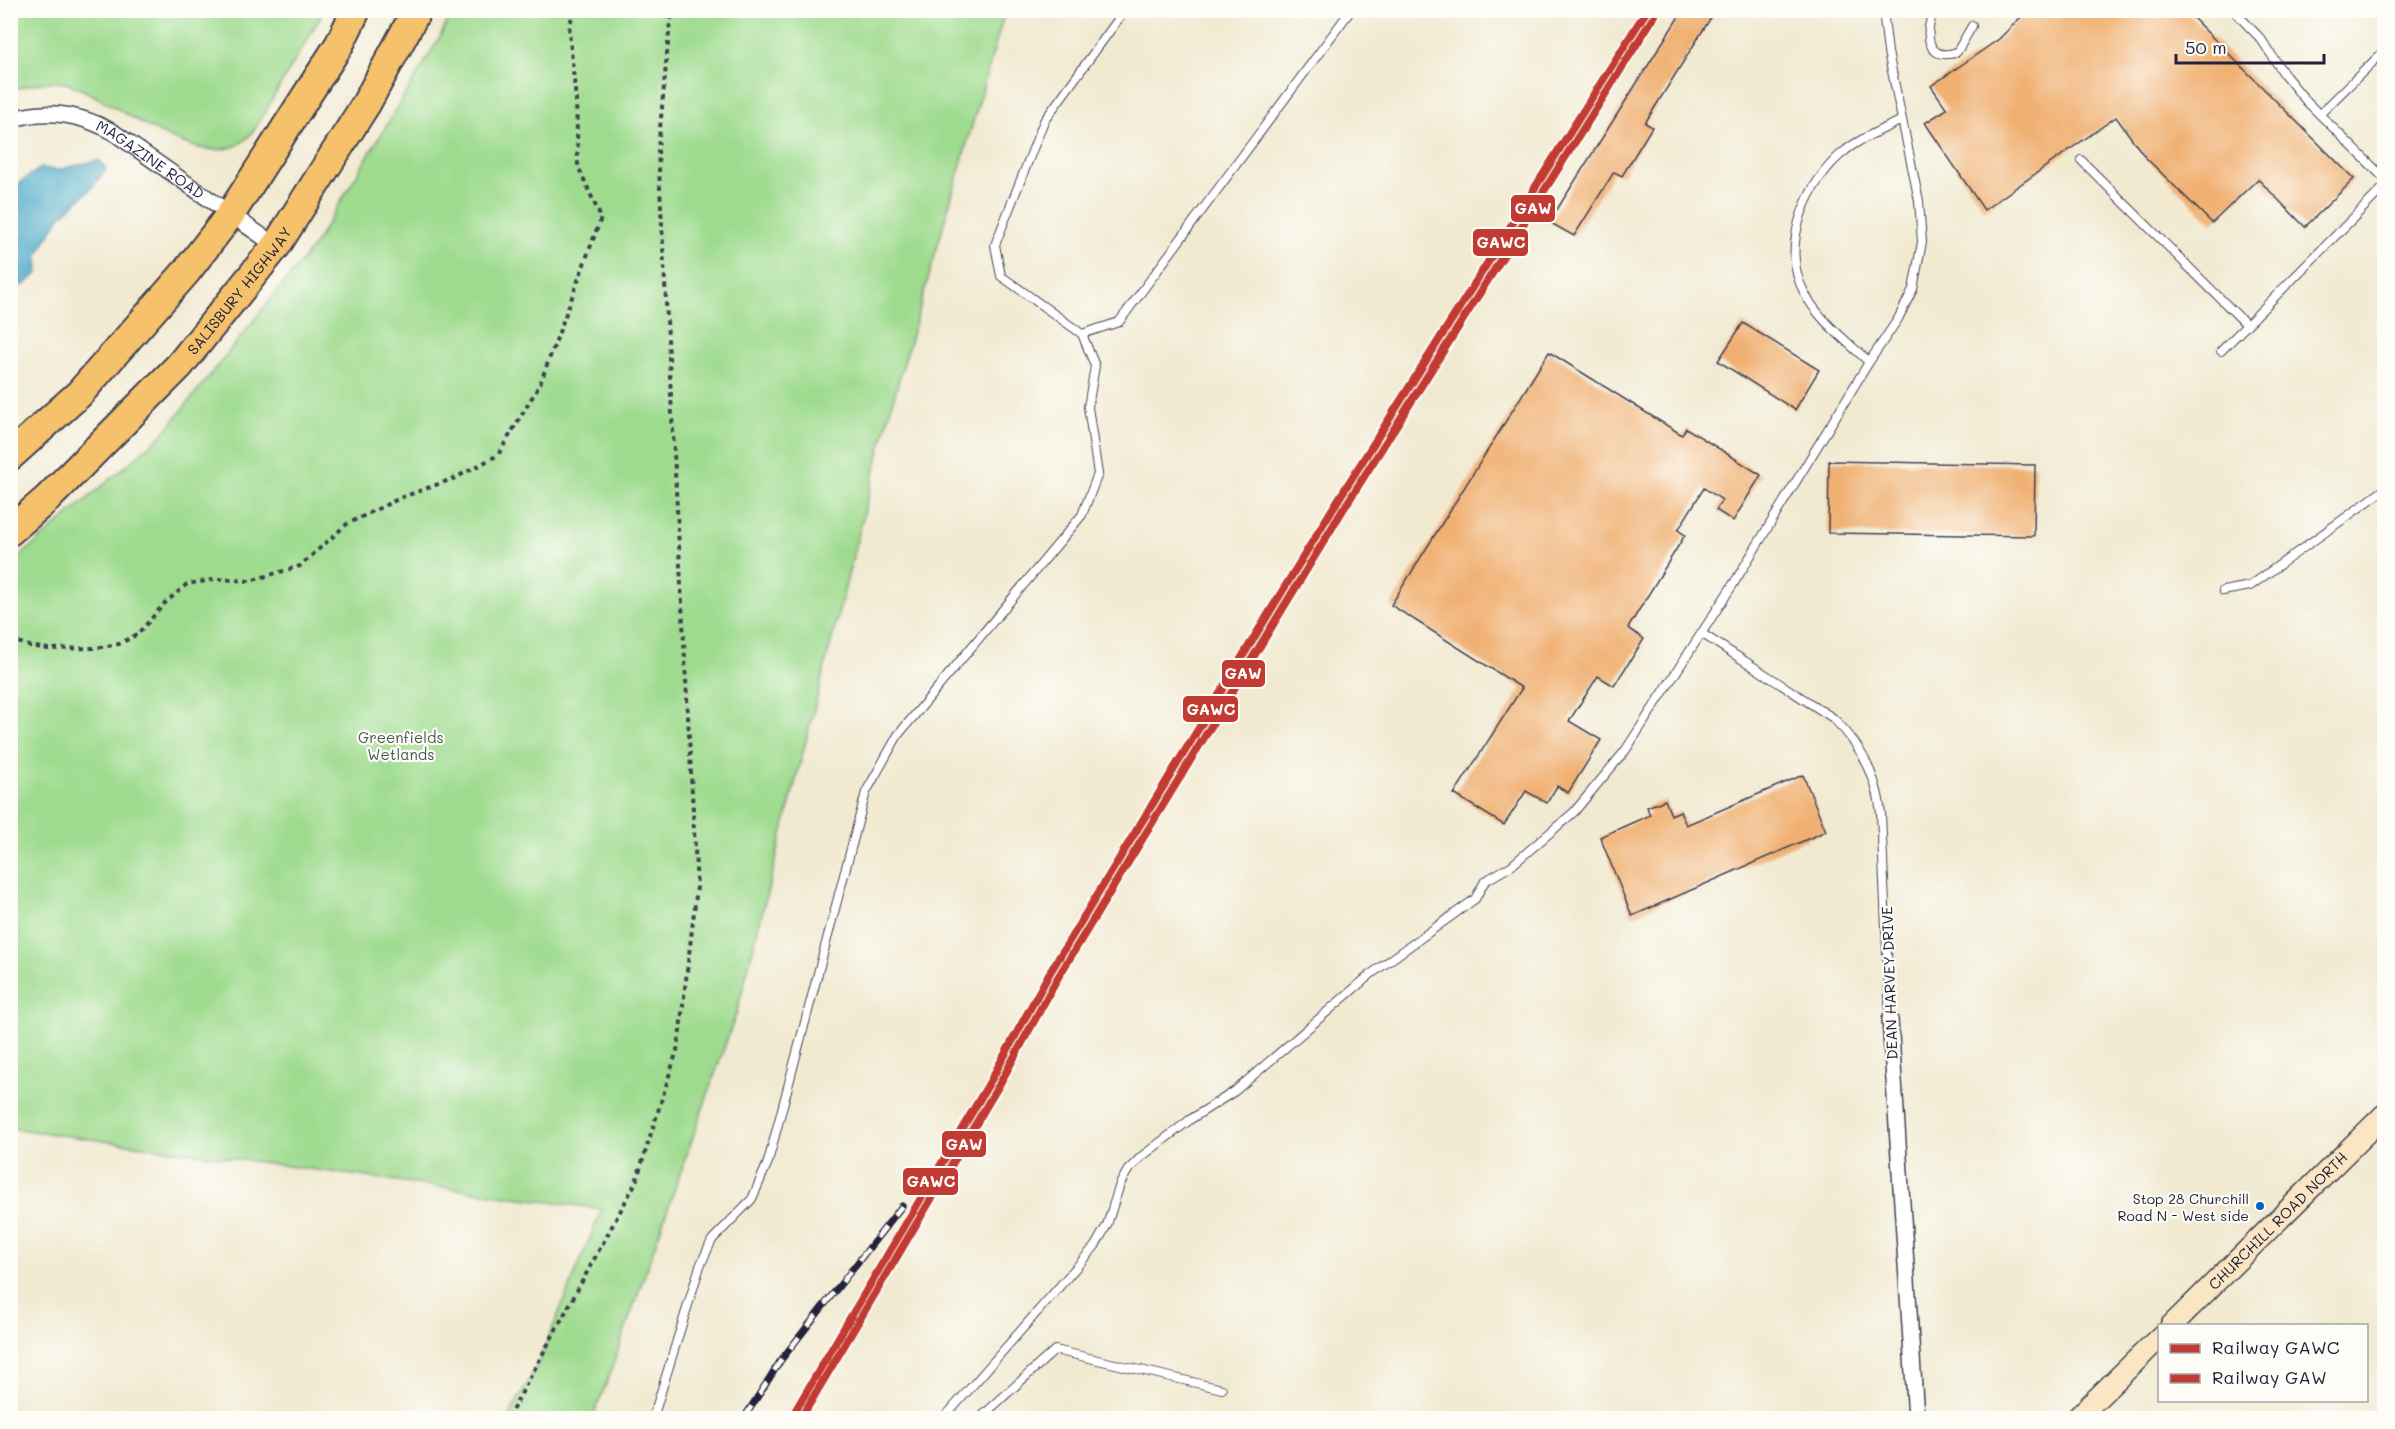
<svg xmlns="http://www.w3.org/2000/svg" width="2395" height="1429" font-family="Mali,sans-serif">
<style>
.green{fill:#9fdb8f;stroke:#607e65;stroke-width:1.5}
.water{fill:#49a8c8;stroke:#366582;stroke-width:1.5}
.building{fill:#f0b072}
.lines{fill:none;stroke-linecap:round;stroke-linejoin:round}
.lane-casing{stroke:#414052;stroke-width:10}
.street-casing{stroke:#414052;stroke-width:18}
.secondary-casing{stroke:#414052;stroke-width:24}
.highway-casing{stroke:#414052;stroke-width:32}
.path{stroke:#414052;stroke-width:4;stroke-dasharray:4.5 4.5;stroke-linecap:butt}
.lane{stroke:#fff;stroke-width:8}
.street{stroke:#fff;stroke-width:15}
.secondary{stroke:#fbe6c4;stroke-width:21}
.highway{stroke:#f5c16b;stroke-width:28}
.rail-casing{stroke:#22223b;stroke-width:7}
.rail{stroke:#fdfcf7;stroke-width:4.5;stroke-dasharray:14;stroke-linecap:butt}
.rail-1-casing{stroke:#fdfcf7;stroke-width:12}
.rail-2-casing{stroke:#fdfcf7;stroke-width:12}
.rail-1{stroke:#c23b33;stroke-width:8}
.rail-2{stroke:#c23b33;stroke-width:8}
.bus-dot{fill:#0065bd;stroke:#fdfcf7;stroke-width:2}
.labels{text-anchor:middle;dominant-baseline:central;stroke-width:4.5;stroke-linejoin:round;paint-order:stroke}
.bus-label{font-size:14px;fill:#22223b;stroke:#fdfcf7;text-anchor:end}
.street-label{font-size:15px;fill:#22223b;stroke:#fdfcf7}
.park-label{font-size:15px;fill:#485a54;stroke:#fdfcf7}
.line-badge{stroke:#fdfcf7;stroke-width:2}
.badge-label{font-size:16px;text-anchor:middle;font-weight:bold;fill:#fff}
</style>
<rect width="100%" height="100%" fill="#fdfcf7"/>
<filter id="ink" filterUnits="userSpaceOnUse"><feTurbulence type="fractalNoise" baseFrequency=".0167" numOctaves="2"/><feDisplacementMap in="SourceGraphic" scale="12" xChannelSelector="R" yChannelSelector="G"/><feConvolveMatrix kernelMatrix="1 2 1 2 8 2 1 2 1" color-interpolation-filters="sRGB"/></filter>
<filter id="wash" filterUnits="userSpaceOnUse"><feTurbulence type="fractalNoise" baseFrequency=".008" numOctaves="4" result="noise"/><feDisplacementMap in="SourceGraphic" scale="24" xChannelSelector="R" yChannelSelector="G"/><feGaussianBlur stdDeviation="1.35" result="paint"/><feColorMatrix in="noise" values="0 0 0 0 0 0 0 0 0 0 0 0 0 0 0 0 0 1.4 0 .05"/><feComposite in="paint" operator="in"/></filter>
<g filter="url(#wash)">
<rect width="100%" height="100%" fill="#f1ead1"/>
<path class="green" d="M452 10 1005 11 890 411 737 1011 607 1382 592 1418H508L538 1363 602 1209 11 1128V564L162 435 315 244 440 37Z
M10 11 11 10 324 11C308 38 292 66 275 94 267 108 260 125 248 137 205 181 113 98 69 84 51 79 28 85 11 90Z"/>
<path class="water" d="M99 160 106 169 90 190 60 217 38 254V273L25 284 11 290V188L41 168 56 170Z"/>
<g id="blocks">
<path class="building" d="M1683 10 1715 11 1645 123 1652 127 1622 176 1614 172 1574 236 1549 222Z
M2028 10H2092L2093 13 2096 10H2185L2354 179 2305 227 2258 179 2212 223 2145 157 2116 117 1984 210 1925 123 1947 109 1931 86 1999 39Z
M1743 323 1819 370 1795 410 1718 361Z
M1549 352 1682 435 1686 428 1761 475 1733 521 1716 510 1722 500 1704 488 1678 530 1685 535 1628 628 1644 639 1614 686 1598 676 1569 721 1601 740 1568 793 1557 786 1547 803 1526 791 1504 825 1454 794 1522 688 1391 605Z
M1829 461 2035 465 2034 536 1828 533Z
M1803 775 1826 831 1632 916 1600 837 1650 815 1647 807 1665 800 1671 815 1680 811 1686 825Z"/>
</g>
</g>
<g filter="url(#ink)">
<use href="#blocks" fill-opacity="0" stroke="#414052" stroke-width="1.5"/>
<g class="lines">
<g class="lane-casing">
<path id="lane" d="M1125 10 1044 121 995 245 1001 276 1082 334 1119 322 1351 10
M1934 10C1924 32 1926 63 1957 52L1972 26
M2233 10 2261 39 2284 74 2307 102 2384 178
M2320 114 2384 51
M2081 160 2247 325
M2221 351 2384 187
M1869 362C1847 341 1818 320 1804 292 1779 246 1807 180 1846 150 1862 137 1884 129 1902 120
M2223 591 2250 586 2384 490
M1701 633 1833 718C1860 744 1877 776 1881 813L1890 1019
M653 1418 700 1266 712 1240 752 1199 768 1162 866 792 898 735 1082 515 1098 474 1088 407 1095 366 1082 334
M944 1418 1095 1246 1107 1225 1120 1184 1128 1170 1141 1157 1191 1119 1235 1091 1371 974 1475 899 1485 881 1511 866 1574 812 1625 751 1734 583 1869 362 1898 319 1913 289 1922 242 1919 201 1888 52 1883 10
M980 1418 1055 1350 1222 1389"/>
</g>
<g class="street-casing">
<g id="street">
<path id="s1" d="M10 120C46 108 81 114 113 132L276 246"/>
<path d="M1890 1019 1916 1418"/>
</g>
</g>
<g class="secondary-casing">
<g id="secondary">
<path id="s2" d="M2171 1326 2384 1115"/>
<path d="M2077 1418 2160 1337"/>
</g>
</g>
<g class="highway-casing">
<g id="highway">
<path d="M10 456 79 394 186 272 230 215 339 45 356 10"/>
<path id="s3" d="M10 531 47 499 179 366 276 246 366 104 417 10"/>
</g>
</g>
<path class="path" d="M10 639 29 646 48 649 95 648 119 644 138 634 164 604 187 584 219 579 250 581 300 566 347 524 400 498 455 478 498 455 540 384 601 218 578 166 576 100 569 31 573 10
M508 1418 636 1182 678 1047 697 887 658 150 670 22 674 10"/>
<use href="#lane" class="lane"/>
<use href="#street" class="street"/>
<use href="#secondary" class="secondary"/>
<use href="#highway" class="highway"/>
<g class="rail-casing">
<path id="rail" d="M744 1418 781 1360 902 1206"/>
</g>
<use href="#rail" class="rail"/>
<g class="rail-1-casing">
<path id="rail-1" d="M791 1418 991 1080 1049 974 1333 508 1647 10"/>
</g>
<g class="rail-2-casing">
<path id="rail-2" d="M801 1418 999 1085 1057 979 1341 513 1655 15"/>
</g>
<use href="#rail-1" class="rail-1"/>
<use href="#rail-2" class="rail-2"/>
</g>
</g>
<circle class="bus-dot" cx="2260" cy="1206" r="5"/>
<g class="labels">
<g class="bus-label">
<text x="2249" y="1198">Stop 28 Churchill<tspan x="2249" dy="17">Road N - West side</tspan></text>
</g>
<g class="street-label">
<text stroke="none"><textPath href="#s1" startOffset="153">MAGAZINE ROAD</textPath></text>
<text stroke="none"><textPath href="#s3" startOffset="333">SALISBURY HIGHWAY</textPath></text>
<text transform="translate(1889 983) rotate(-92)">DEAN HARVEY DRIVE</text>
<text stroke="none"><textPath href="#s2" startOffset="150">CHURCHILL ROAD NORTH</textPath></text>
</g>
<g class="park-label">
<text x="401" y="737">Greenfields<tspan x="401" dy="17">Wetlands</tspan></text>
</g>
</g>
<g class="line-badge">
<rect x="1510" y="194" width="46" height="29" rx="6" fill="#c23b33"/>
<rect x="1472" y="228" width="57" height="29" rx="6" fill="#c23b33"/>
<rect x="1221" y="659" width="45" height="29" rx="6" fill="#c23b33"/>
<rect x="1182" y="695" width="57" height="28" rx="6" fill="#c23b33"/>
<rect x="941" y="1130" width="46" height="28" rx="6" fill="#c23b33"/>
<rect x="902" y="1167" width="57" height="29" rx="6" fill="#c23b33"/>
</g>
<g class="badge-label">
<text x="1533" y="214">GAW</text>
<text x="1501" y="248">GAWC</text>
<text x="1243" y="679">GAW</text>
<text x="1211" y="715">GAWC</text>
<text x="964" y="1150">GAW</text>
<text x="931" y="1187">GAWC</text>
</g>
<rect width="2395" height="1429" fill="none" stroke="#fdfcf7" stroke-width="36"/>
<rect x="2158" y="1324" width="210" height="78" fill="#fdfcf7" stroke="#a5a5ac" stroke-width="1.5"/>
<rect x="2170" y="1344" width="30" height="9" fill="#c23b33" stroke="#a5a5ac" stroke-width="1.5"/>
<text x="2212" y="1354" font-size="18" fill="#22223b">Railway GAWC</text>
<rect x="2170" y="1374" width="30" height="9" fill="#c23b33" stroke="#a5a5ac" stroke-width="1.5"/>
<text x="2212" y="1384" font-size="18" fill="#22223b">Railway GAW</text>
<path d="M2176 54v9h148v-9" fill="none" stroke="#22223b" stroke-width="3"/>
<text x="2185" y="54" font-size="18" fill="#22223b" stroke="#fdfcf7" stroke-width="4.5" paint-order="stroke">50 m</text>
</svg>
